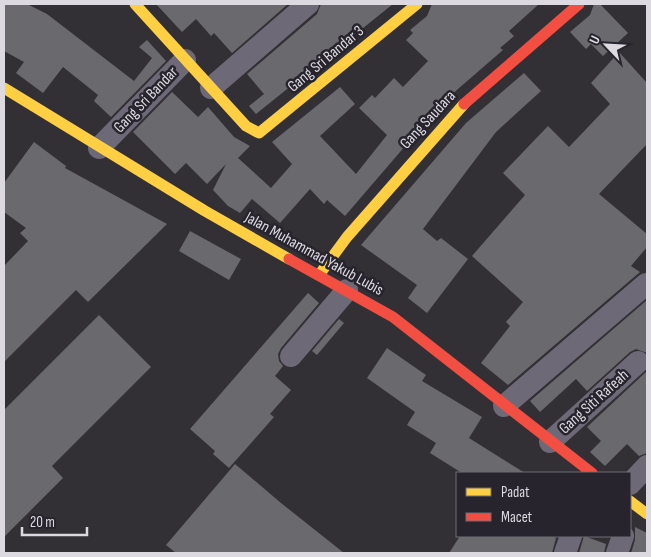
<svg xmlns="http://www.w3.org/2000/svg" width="651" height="557" font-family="'Sofia Sans Condensed',sans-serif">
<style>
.building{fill:#6a696d}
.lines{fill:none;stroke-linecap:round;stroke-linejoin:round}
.street{stroke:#6e6977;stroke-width:22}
.slow{stroke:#ffcf43;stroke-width:11}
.jam{stroke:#f24e42;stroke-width:11}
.labels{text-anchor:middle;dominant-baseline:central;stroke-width:5;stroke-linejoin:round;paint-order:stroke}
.street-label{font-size:16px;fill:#dcdae0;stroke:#27242d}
</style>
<rect width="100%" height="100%" fill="#323035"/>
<path class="building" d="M4 4H27L47 14 134 81 152 58 139 47 147 40 166 61 111 117 94 101 98 95 63 67 43 93 16 73 24 62 4 51Z
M156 4H288L232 53 214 33 211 36 196 19 182 32Z
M321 4H393L256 114 249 106 264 94 247 74 317 14Z
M432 4H539L509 31 514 36 500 48 503 50 443 102 345 216 327 200 324 204 310 189 280 223 252 199 240 213 228 206 213 190 226 164 207 184 186 163 175 174 133 132 172 92 198 117 208 107 234 137 250 146 238 158 271 188 292 164 272 142 340 87 355 104 320 136 356 174 387 135 359 108 372 95 375 98 394 78 403 87 428 61 406 40 413 33 410 30 427 16Z
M594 4H600L628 33 603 56 591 44 586 49 570 32 590 15Z
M619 52 647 83V144L599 194 647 234V247L631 266 640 272 508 385 481 363 510 326 506 322 523 302 472 256 525 195 503 173 548 126 569 147 610 104 591 83Z
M524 73 541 91 496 132 423 229 437 241 441 238 468 259 427 313 408 298 417 285 361 245 466 123Z
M34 142 66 166 65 168 167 224 88 302 76 290 4 362V266L28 241 20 233 26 228 4 212V183Z
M190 231 241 259 229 280 179 251Z
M308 293 319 303 281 348 278 354 279 361 283 366 275 376 291 390 270 414 274 417 229 468 213 454 215 451 190 429Z
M647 300V353L636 349 630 352 587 391 576 379 540 412 530 401Z
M99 315 151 367 52 466 63 478 4 537V410Z
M339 319 344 323 317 355 312 351Z
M387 348 426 375 422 381 482 417 469 438 525 473H462L430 453 436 443 407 425 415 412 367 378Z
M647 371V453L639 456 627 444 605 466 590 452 601 441 587 427Z
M235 464 281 503 344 553H176L166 545Z
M635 527 647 533V553H631L635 540Z
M460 536H552L556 538 552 553H449Z
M584 536 606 544 604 553H579Z"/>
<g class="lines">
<path class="street" d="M211 88 308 4
M99 148 185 60
M291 356 347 290
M504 406 646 284
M550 442 638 362
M630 484 647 466
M565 553 571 536
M617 553 623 536"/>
<path class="slow" d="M135 4 246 126 259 133 417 4
M4 88 205 211 289 259
M319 275 347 237 464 104
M630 501 647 514"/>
<path class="jam" d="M464 104 579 4
M289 259 393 317 592 473"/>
</g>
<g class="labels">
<g class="street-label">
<text transform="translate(326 59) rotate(-40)">Gang Sri Bandar 3</text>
<text transform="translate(146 100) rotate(-46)">Gang Sri Bandar</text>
<text transform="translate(428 120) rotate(-47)">Gang Saudara</text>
<text transform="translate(314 254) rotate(29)">Jalan Muhammad Yakub Lubis</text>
<text transform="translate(594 402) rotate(-42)">Gang Siti Rafeah</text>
</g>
</g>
<rect width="651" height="557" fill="none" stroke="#dcdae0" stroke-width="10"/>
<rect x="456" y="472" width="175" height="65" fill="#27242d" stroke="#6f6d75"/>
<rect x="466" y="488" width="25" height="8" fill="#ffcf43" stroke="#6f6d75"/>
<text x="501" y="497" font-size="15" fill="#dcdae0">Padat</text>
<rect x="466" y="513" width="25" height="8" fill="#f24e42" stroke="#6f6d75"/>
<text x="501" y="522" font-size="15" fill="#dcdae0">Macet</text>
<g transform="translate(606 45) rotate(295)" stroke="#27242d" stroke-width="4" paint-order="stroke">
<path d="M0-4L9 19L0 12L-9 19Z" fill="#dcdae0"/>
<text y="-8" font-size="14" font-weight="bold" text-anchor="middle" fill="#dcdae0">U</text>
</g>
<path d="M22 527v8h65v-8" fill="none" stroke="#dcdae0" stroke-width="2.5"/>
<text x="30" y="527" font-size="15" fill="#dcdae0" stroke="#27242d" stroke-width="4" paint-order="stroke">20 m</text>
</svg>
